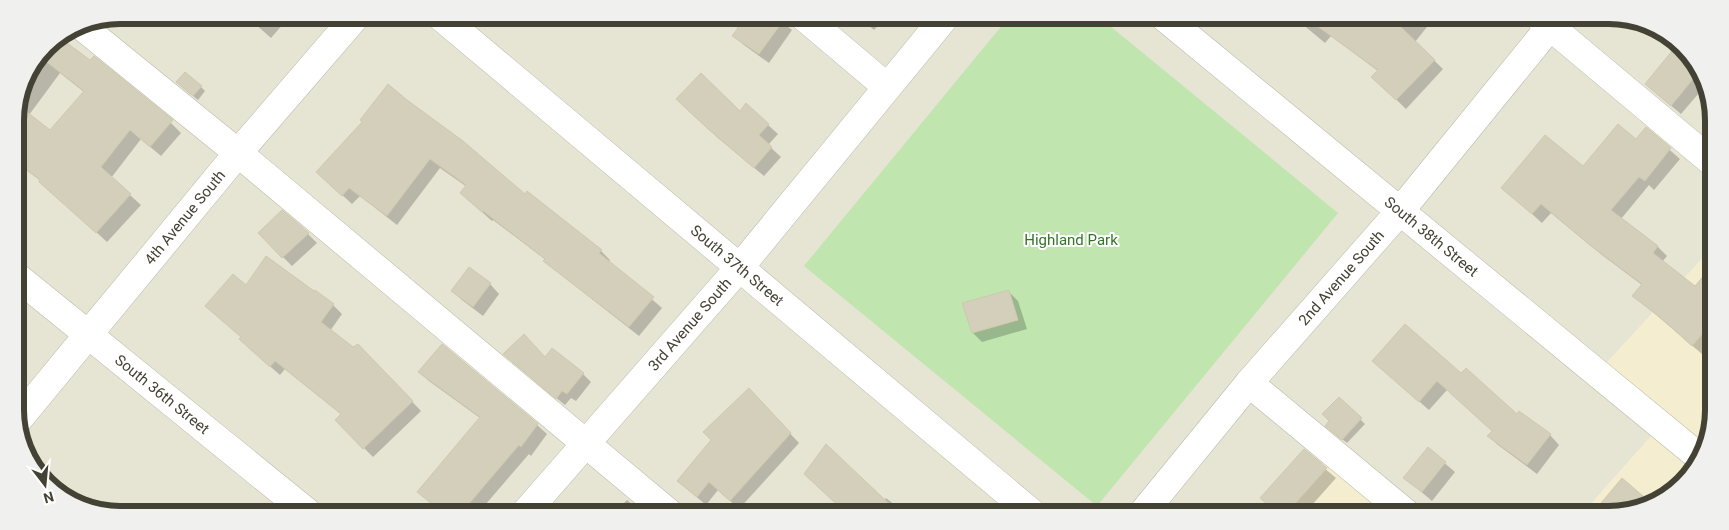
<svg xmlns="http://www.w3.org/2000/svg" width="1729" height="530" font-family="Roboto,sans-serif">
<style>
.residential{fill:#e6e4d3}
.commercial{fill:#f4edd0}
.green{fill:#c0e5af}
.shadow{fill:#0003;fill-rule:evenodd}
.building{fill:#d3cfbb;stroke:#cec9ae}
.lines{fill:none;stroke-linecap:round;stroke-linejoin:round}
.minor-casing{stroke:#bdbba8;stroke-width:29}
.minor{stroke:#fff;stroke-width:28}
.labels{text-anchor:middle;dominant-baseline:central;stroke-width:4;stroke-linejoin:round;paint-order:stroke}
.street-label{font-size:15px;fill:#444235;stroke:#fff}
.park-label{font-size:15px;fill:#35732a;stroke:#fff}
.rim{fill:none;stroke:#444235;stroke-width:6}
</style>
<rect width="100%" height="100%" fill="#f2f1e5"/>
<path class="residential" d="M120 15 1636 19 1683 46 1712 100 1711 249 1598 373 1661 425 1581 515 1407 514 1332 452 1281 514 93 511 46 484 17 430 15 114 23 80 46 46 80 23Z"/>
<path class="commercial" d="M1711 249 1710 437 1673 493 1615 515H1581L1661 425 1597 373Z
M1332 452 1407 514H1281Z"/>
<path class="green" d="M1009 17H1099L1338 213 1097 506 804 266Z"/>
<path class="shadow" d="M245 15H291L271 38Z
M725 16 776 17 792 30 769 63 744 45 734 36 739 29Z
M859 17H886L874 30Z
M1295 18H1434L1415 42 1443 69 1406 109 1373 77 1378 71 1331 36 1325 43Z
M58 38 170 122 181 133 161 156 141 139 111 178 141 205 107 242 41 181 15 162V114L23 80 46 46ZM60 73 84 92 50 131 29 115Z
M1672 53 1699 75 1705 86 1681 114 1656 93Z
M182 87H201L205 91 198 100Z
M746 105 778 134 768 145 781 157 764 176 718 138 687 109 740 112Z
M364 122 525 196 601 251 610 260 609 262 662 308 639 336 555 270 546 260 493 220 492 221 471 202 461 193 467 187 440 168 397 225 360 196 352 204 328 182Z
M1646 129 1680 159 1654 190 1649 185 1621 219 1658 247 1667 256 1662 262 1695 287 1700 281 1711 291V344L1702 354 1634 296 1642 285 1602 255 1551 213 1542 223 1503 188 1583 168 1637 141Z
M308 234 317 243 292 266 283 257Z
M490 284 499 294 483 316 462 300 452 291Z
M246 287 333 305 342 314 330 331 354 349 358 345 421 411 373 457 336 420 342 415 285 369 280 375 249 348 242 337Z
M1008 291 1018 301 1027 329 982 342 973 333Z
M545 358 583 374 591 382 576 401 571 398 565 405 512 362Z
M1383 370 1462 374 1517 415 1550 435 1559 445 1537 474 1498 445 1489 436 1494 431 1447 390 1429 410Z
M419 372 537 425 547 434 531 456 529 454 479 512H441L419 492 480 418 429 381Z
M749 390 799 443 739 509 718 490 706 505 678 481 712 440Z
M1339 399 1365 424 1347 443 1331 430V421Z
M1428 449 1455 472 1432 501 1405 478Z
M1304 451 1336 478 1304 514H1279L1271 507Z
M815 483 884 501 886 498 905 513H847Z
M627 500 642 513H614Z"/>
<path class="building" d="M724 16H763L786 17 759 54 732 36 738 28Z
M1306 18H1388L1402 28 1435 60 1396 100 1371 77 1378 70Z
M59 37 90 60 94 56 173 120 150 147 130 130 101 167 131 194 96 233 39 182 40 180 15 161V114L17 104 50 130 84 91 39 56 46 46Z
M1672 51 1698 73 1671 106 1645 84Z
M185 72 202 86 193 96 176 82Z
M701 73 740 111 746 103 769 124 759 135 772 147 754 168 707 128 676 99Z
M388 84 407 100 463 141 525 194 527 191 602 250 599 253 654 297 629 327 543 261 545 259 483 211 482 212 460 193 466 185 430 159 387 216 349 188 342 196 316 172 362 122 360 120Z
M1618 124 1636 139 1646 127 1671 148 1645 181 1639 177 1611 210 1658 246 1653 253 1695 286 1711 267V324L1692 346 1661 318 1632 296 1642 284 1591 246 1541 204 1532 214 1501 188 1545 135 1583 166Z
M282 210 309 233 282 258 258 233Z
M266 256 314 291 315 290 334 304 321 322 353 347 358 344 413 401 363 449 335 420 341 414 275 361 270 367 239 339 241 337 205 306 233 274 246 285Z
M469 267 491 283 473 307 451 291Z
M1009 290 1018 320 972 333 962 303Z
M1405 324 1461 373 1466 368 1517 414 1519 411 1551 434 1527 465 1487 436 1492 431 1437 381 1419 402 1372 361Z
M524 334 545 357 552 348 584 373 567 394 562 391 556 399 503 354Z
M442 344 538 424 521 447 519 445 462 512H442L417 492 480 417 418 372Z
M749 388 791 433 730 501 709 482 697 497 677 481 711 440 703 432Z
M1339 397 1362 418 1342 440 1325 426 1329 421 1322 414Z
M826 444 899 513H846L804 474Z
M1428 447 1446 462 1422 492 1403 478Z
M1304 449 1327 468 1286 514H1278L1260 498Z
M1622 478 1650 502 1615 515H1591Z"/>
<g class="lines">
<g class="minor-casing">
<g id="minor">
<path id="s1" d="M440 16 1033 514"/>
<path d="M804 17 887 87"/>
<path id="s2" d="M1164 17 1698 456"/>
<path d="M1540 18 1712 162"/>
<path d="M79 24 238 153 669 513"/>
<path id="s3" d="M16 276 307 512"/>
<path d="M1249 383 1407 514"/>
<path id="s4" d="M17 421 238 153 356 16"/>
<path id="s5" d="M526 512 740 267 945 17"/>
<path id="s6" d="M1142 514 1249 383 1401 210 1557 18"/>
</g>
</g>
<use href="#minor" class="minor"/>
</g>
<g class="labels">
<g class="street-label">
<text stroke="none"><textPath href="#s4" startOffset="264">4th Avenue South</textPath></text>
<text stroke="none"><textPath href="#s2" startOffset="346">South 38th Street</textPath></text>
<text stroke="none"><textPath href="#s1" startOffset="388">South 37th Street</textPath></text>
<text stroke="none"><textPath href="#s6" startOffset="309">2nd Avenue South</textPath></text>
<text stroke="none"><textPath href="#s5" startOffset="249">3rd Avenue South</textPath></text>
<text stroke="none"><textPath href="#s3" startOffset="188">South 36th Street</textPath></text>
</g>
<g class="park-label">
<text x="1071" y="240">Highland Park</text>
</g>
</g>
<path d="M0 0H1729V530H0ZM120 24H1609A96 96 0 0 1 1705 120V410A96 96 0 0 1 1609 506H120A96 96 0 0 1 24 410V120A96 96 0 0 1 120 24Z" fill="#f0f0ef" fill-rule="evenodd"/>
<path class="rim" d="M120 24H1609A96 96 0 0 1 1705 120V410A96 96 0 0 1 1609 506H120A96 96 0 0 1 24 410V120A96 96 0 0 1 120 24Z"/>
<g transform="translate(45 485) rotate(164)" stroke="#ffffff" stroke-width="4" paint-order="stroke">
<path d="M0-4L9 19L0 12L-9 19Z" fill="#444235"/>
<text y="-8" font-size="14" font-weight="bold" text-anchor="middle" fill="#444235">N</text>
</g>
</svg>
